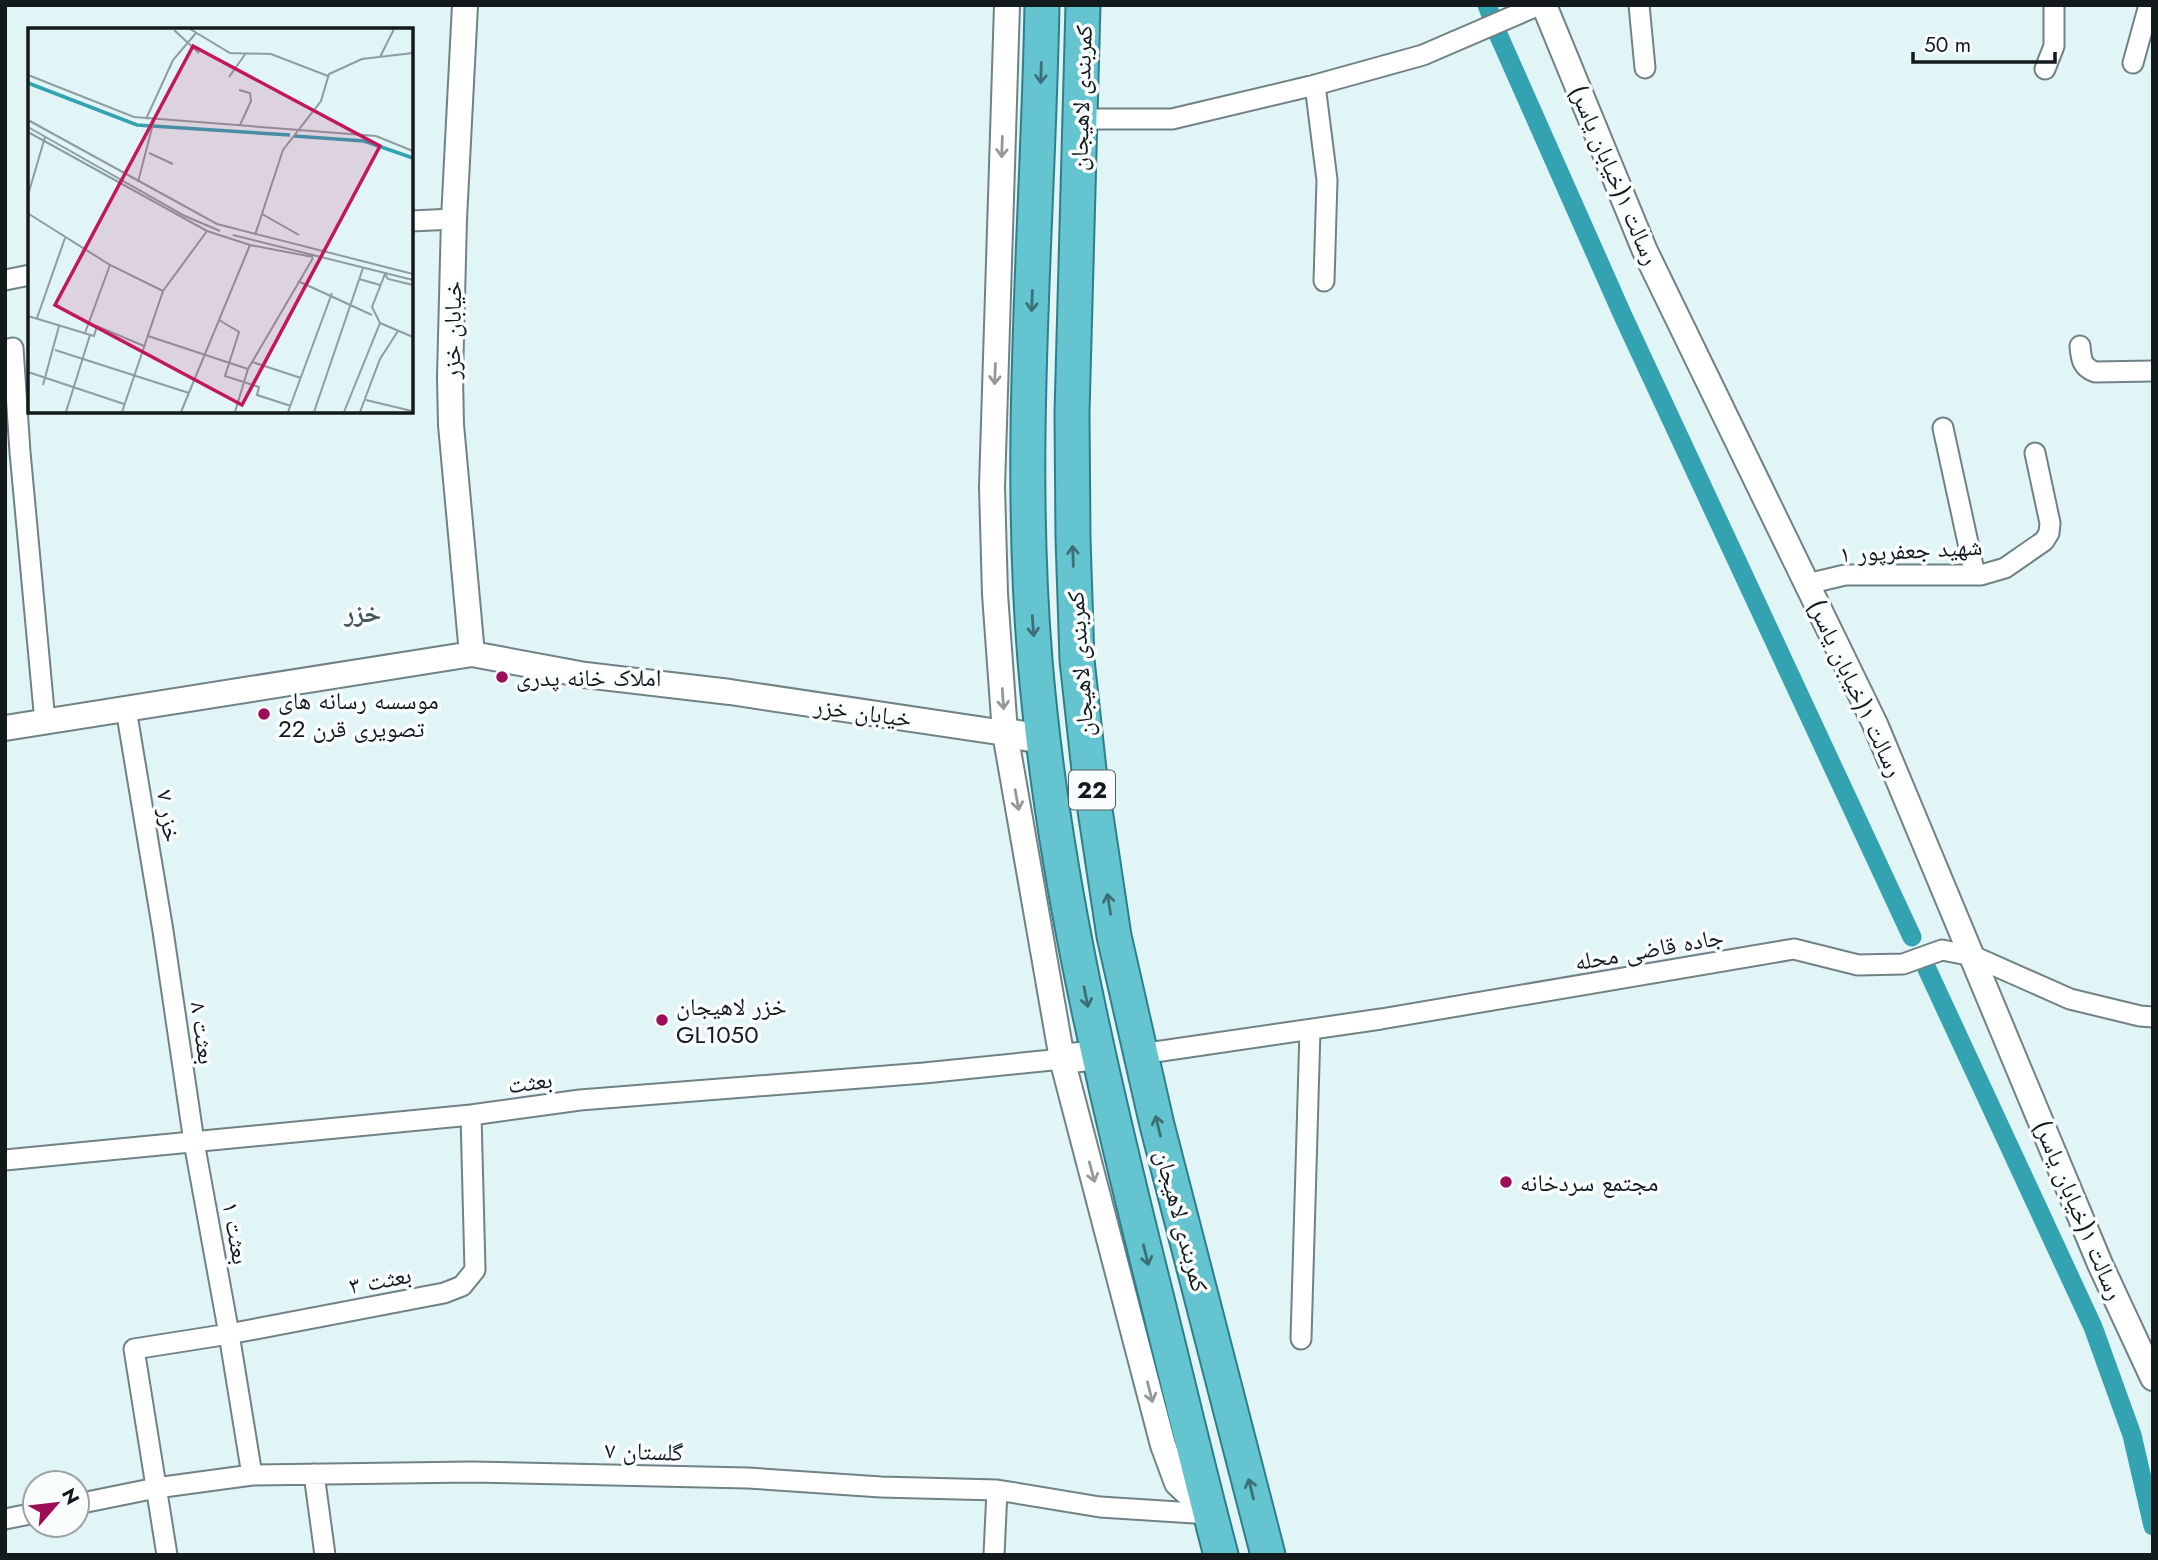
<svg xmlns="http://www.w3.org/2000/svg" width="2158" height="1560" font-family="Jost,'Noto Naskh Arabic',sans-serif">
<style>
.lines{fill:none;stroke-linecap:round;stroke-linejoin:round}
.canal{stroke:#33a2b1;stroke-width:19}
.minor-casing{stroke:#718284;stroke-width:23}
.tertiary-casing{stroke:#718284;stroke-width:28}
.secondary-casing{stroke:#718284;stroke-width:32}
.trunk-casing{stroke:#2e7f8a;stroke-width:37}
.minor{stroke:#fff;stroke-width:19}
.tertiary{stroke:#fff;stroke-width:24}
.secondary{stroke:#fff;stroke-width:28}
.trunk{stroke:#64c4d0;stroke-width:33}
.oneway{stroke:#3c6f76}
.oneway2{stroke:#959898}
.poi-dot{fill:#9e0e58;stroke:#fafdfe;stroke-width:2.5}
.labels{text-anchor:middle;dominant-baseline:central;stroke-width:7;stroke-linejoin:round;paint-order:stroke}
.shield{fill:#fafdfe;stroke:#585e5f;stroke-width:2}
.shield-label{font-size:23px;font-weight:bold;fill:#131a1b}
.street-label{font-size:24px;fill:#131a1b;stroke:#fafdfe}
.poi-label{font-size:24px;fill:#131a1b;stroke:#fafdfe;text-anchor:start}
.neighbourhood-label{font-size:26px;font-weight:bold;fill:#465558;stroke:#fafdfe}
.inset-river{fill:none;stroke:#33a2b1;stroke-width:3.5}
.inset-road{fill:none;stroke:#8f9d9e;stroke-width:2}
.view{fill:#c2185b;fill-opacity:0.15;stroke:#c2185b;stroke-width:3.5}
.inset-edge{fill:none;stroke:#131a1b;stroke-width:3.5}
</style>
<rect width="100%" height="100%" fill="#e1f4f6"/>
<g class="lines">
<path class="canal" d="M1487 5 1498 34 1623 316 1912 937
M1927 969 2093 1327 2132 1435 2153 1526"/>
<g class="minor-casing">
<path id="minor" d="M1639 5 1645 68
M2133 63 2149 5
M2045 69 2054 46V5
M1315 85 1327 180 1324 281
M1080 119H1172L1315 85 1423 55 1539 5
M411 221 454 219
M5 280 30 275
M2080 346C2081 359 2082 367 2095 372L2153 371
M5 350 13 348 20 452 45 722
M1943 428 1975 575
M1807 584 1845 575H1981L2005 568 2044 541 2049 533 2050 523 2035 453
M126 709 163 931 194 1142 229 1334 252 1475
M1141 1054 1381 1019 1794 949 1858 965 1903 964 1942 950 1973 956 2070 999 2140 1016 2153 1017
M5 1160 471 1115 580 1100 924 1073 1062 1059
M1301 1339 1310 1030
M314 1474 325 1555
M77 1504 156 1488 252 1475 471 1472 748 1478 881 1487 997 1490 1100 1507 1210 1514
M5 1519 35 1513
M167 1555 134 1349 229 1334 444 1293 462 1286 475 1270 471 1115
M994 1555 997 1490"/>
</g>
<g class="tertiary-casing">
<path id="tertiary" d="M465 5 454 219 450 377 451 425 472 654
M1007 5 992 487 995 594 1005 733 1062 1059 1163 1445 1177 1483 1210 1514
M1544 5 1645 251 1875 724 2100 1264 2153 1378
M5 728 472 654 585 675 730 692 1005 733"/>
</g>
<g class="secondary-casing">
<path id="secondary" d="M1005 733 1044 739
M1062 1059 1097 1055"/>
</g>
<g class="trunk-casing">
<path id="trunk" d="M1042 5C1038 223 1017 442 1035 660 1052 867 1100 1070 1150 1271 1174 1366 1196 1461 1221 1555
M1083 5 1072 413 1073 538 1077 660 1089 770 1114 936 1157 1125 1268 1555"/>
</g>
<use href="#minor" class="minor"/>
<use href="#tertiary" class="tertiary"/>
<use href="#secondary" class="secondary"/>
<use href="#trunk" class="trunk"/>
</g>
<defs><path id="oneway-shaft" d="M-6 0H5M1.5-3L5.5 0L1.5 3" fill="none" stroke-width="1.6" stroke-linecap="round" stroke-linejoin="round" transform="scale(1.75)"/></defs>
<g class="oneway">
<use href="#oneway-shaft" transform="translate(1041 73) rotate(92)"/>
<use href="#oneway-shaft" transform="translate(1032 301) rotate(92)"/>
<use href="#oneway-shaft" transform="translate(1073 556) rotate(-92)"/>
<use href="#oneway-shaft" transform="translate(1033 626) rotate(86)"/>
<use href="#oneway-shaft" transform="translate(1109 904) rotate(-99)"/>
<use href="#oneway-shaft" transform="translate(1086 997) rotate(79)"/>
<use href="#oneway-shaft" transform="translate(1158 1126) rotate(-104)"/>
<use href="#oneway-shaft" transform="translate(1146 1255) rotate(76)"/>
<use href="#oneway-shaft" transform="translate(1251 1489) rotate(-104)"/>
</g>
<g class="oneway2">
<use href="#oneway-shaft" transform="translate(1002 147) rotate(92)"/>
<use href="#oneway-shaft" transform="translate(995 374) rotate(92)"/>
<use href="#oneway-shaft" transform="translate(1003 699) rotate(86)"/>
<use href="#oneway-shaft" transform="translate(1017 800) rotate(80)"/>
<use href="#oneway-shaft" transform="translate(1092 1172) rotate(75)"/>
<use href="#oneway-shaft" transform="translate(1150 1392) rotate(76)"/>
</g>
<g class="poi-dot">
<circle cx="502" cy="677" r="7"/>
<circle cx="264" cy="714" r="7"/>
<circle cx="662" cy="1020" r="7"/>
<circle cx="1506" cy="1182" r="7"/>
</g>
<g class="labels">
<rect class="shield" x="1069" y="770.5" width="46" height="39" rx="5"/>
<g class="shield-label">
<text x="1092" y="790">22</text>
</g>
<g class="street-label">
<text transform="translate(1081 98) rotate(-88)">کمربندی لاهیجان</text>
<text transform="translate(1615 175) rotate(67)">رسالت ۱(خیابان یاسر)</text>
<text transform="translate(452 330) rotate(-89)">خیابان خزر</text>
<text transform="translate(1911 550) rotate(-3)">شهید جعفرپور ۱</text>
<text transform="translate(1080 664) rotate(-94)">کمربندی لاهیجان</text>
<text transform="translate(1856 688) rotate(65)">رسالت ۱(خیابان یاسر)</text>
<text transform="translate(863 712) rotate(8)">خیابان خزر</text>
<text transform="translate(169 816) rotate(81)">خزر ۷</text>
<text transform="translate(1649 949) rotate(-10)">جاده قاضی محله</text>
<text transform="translate(203 1033) rotate(82)">بعثت ۸</text>
<text transform="translate(530 1082) rotate(-8)">بعثت</text>
<text transform="translate(2079 1210) rotate(67)">رسالت ۱(خیابان یاسر)</text>
<text transform="translate(1182 1221) rotate(75)">کمربندی لاهیجان</text>
<text transform="translate(236 1233) rotate(80)">بعثت ۱</text>
<text transform="translate(380 1280) rotate(-11)">بعثت ۳</text>
<text transform="translate(644 1451) rotate(2)">گلستان ۷</text>
</g>
<g class="poi-label">
<text x="516" y="677">املاک خانه پدری</text>
<text x="278" y="700">موسسه رسانه های<tspan x="278" dy="28">تصویری قرن 22</tspan></text>
<text x="676" y="1006">خزر لاهیجان<tspan x="676" dy="28">GL1050</tspan></text>
<text x="1520" y="1182">مجتمع سردخانه</text>
</g>
<g class="neighbourhood-label">
<text x="363" y="613">خزر</text>
</g>
</g>
<g transform="translate(28 28)">
<rect width="385" height="385" fill="#e1f4f6"/>
<path class="inset-river" d="M0 55 109 97 262 107M266 108 336 113 385 130"/>
<path class="inset-road" d="M162 1 202 25 243 26 300 48M146 2 171 25M352 29 366 1M0 47 106 89 348 108 385 123M201 49 218 25M211 62 222 65 223 73 212 97M118 91 145 32 168 5M0 92 189 196 385 246M0 99 157 188 192 203M0 104 179 203 222 217 285 229M121 125 145 136M110 154 126 92M0 167 17 109M1 186 82 237 135 263M234 186 271 207M205 207 385 252M227 207 255 122 293 73 301 46 334 31 385 25M331 251 352 257M270 253 344 287M0 288 66 308 69 298 116 318M9 290 37 210M191 292 211 304 197 348 231 359 229 367 263 378M352 295 385 309M57 305 82 237M120 308 220 341M27 322 161 365M224 334 273 350M0 344 96 376M15 357 31 298M338 372 384 383M38 384 62 307M94 384 135 263 179 203M153 384 222 217M207 384 220 341 285 230M260 384 304 265M286 384 335 240M316 384 352 295 344 279 357 246 360 251 385 257M332 384 352 331 370 303"/>
<path class="view" d="M165 18 352 118 214 377 27 277Z"/>
<rect width="385" height="385" class="inset-edge"/>
</g>
<rect width="2158" height="1560" fill="none" stroke="#131a1b" stroke-width="14"/>
<g transform="translate(56 1504) rotate(62)"><circle r="33" fill="#fafdfe" stroke="#9ea2a3" stroke-width="2"/>
<path d="M0-5L12 26L0 18L-12 26Z" fill="#9e0e58"/>
<text y="-10" font-size="19" font-weight="bold" text-anchor="middle" fill="#131a1b">N</text>
</g>
<path d="M1913 52v10h142v-10" fill="none" stroke="#131a1b" stroke-width="3.5"/>
<text x="1924" y="52" font-size="21" fill="#131a1b" stroke="#fafdfe" stroke-width="5" paint-order="stroke">50 m</text>
</svg>
